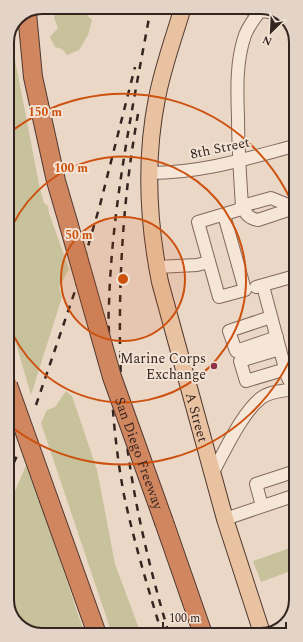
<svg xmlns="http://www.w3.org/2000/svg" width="303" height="642" font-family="Spectral,serif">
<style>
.green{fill:#c7c29b}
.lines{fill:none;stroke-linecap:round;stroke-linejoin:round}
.minor-casing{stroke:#83695d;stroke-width:14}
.major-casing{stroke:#513931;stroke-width:18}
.highway-casing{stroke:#513931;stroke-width:20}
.minor{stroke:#f5e6d8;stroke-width:12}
.major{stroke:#e9c3a1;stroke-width:16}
.highway{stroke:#d0865f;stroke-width:18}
.rail{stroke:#352520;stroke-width:2.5;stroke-dasharray:7 7;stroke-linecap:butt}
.highway-bridge-casing{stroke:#513931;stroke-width:20;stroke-linecap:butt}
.highway-bridge{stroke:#d0865f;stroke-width:18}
.ring{fill:none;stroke:#cd510f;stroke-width:2}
.poi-dot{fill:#8c3348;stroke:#f2e3d5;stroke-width:1.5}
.labels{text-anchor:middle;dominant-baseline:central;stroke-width:4;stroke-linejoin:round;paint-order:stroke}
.street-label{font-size:14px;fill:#352520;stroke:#f2e3d5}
.poi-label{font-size:14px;fill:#352520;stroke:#f2e3d5;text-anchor:end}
.rim{fill:none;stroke:#352520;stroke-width:2}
.centre{fill:#cd510f;stroke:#f2e3d5;stroke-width:2}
.ring-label{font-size:12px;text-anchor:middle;font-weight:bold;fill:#cd510f;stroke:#f2e3d5;stroke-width:4;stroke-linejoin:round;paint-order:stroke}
</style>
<rect width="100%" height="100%" fill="#ead7c6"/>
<path class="green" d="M56 7H81L80 14 85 13 92 20 88 35 79 50 67 55 62 49 55 47 50 37 58 28 54 18Z
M13 26 15 60 40 189 44 203 48 206 49 213 69 269 59 287 62 297 31 395 8 316 7 39Z
M66 391 72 396 97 470 115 564 141 634H112L41 423 47 410 55 407Z
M27 463 85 635H39L21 628 9 612V505Z
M293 547 296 556V569L261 582 253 561Z"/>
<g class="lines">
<g class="minor-casing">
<path id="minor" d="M241 7 260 11 280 13
M150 173C202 173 245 159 294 146
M294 208 258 220C248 218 246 214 242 206L271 198 293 207 295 208
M224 215 245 290 219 297 198 222 238 210 242 206C240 176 238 147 238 117 237 90 236 61 245 35 249 25 256 16 263 7
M157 267 197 265 209 262
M263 286 287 376 295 391
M256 287 295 276
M271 317 229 331 236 351 277 337
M280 349 240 361 246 381 286 369
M212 474C225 451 241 414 261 398 270 391 283 391 294 389
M262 506 256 484 296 471
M225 519 296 495"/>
</g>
<g class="major-casing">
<g id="major">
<path id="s1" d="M183 7C174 37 163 67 157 98 145 158 148 222 160 282L225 519 262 633"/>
</g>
</g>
<g class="highway-casing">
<path id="highway" d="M27 13 33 77 56 181 68 222
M49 500 97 634
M164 522 203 634"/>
</g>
<use href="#minor" class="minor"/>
<use href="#major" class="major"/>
<use href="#highway" class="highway"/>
<path class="rail" d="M151 7C133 106 112 204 109 304 108 319 109 334 110 349 111 398 115 447 124 495 134 542 148 588 162 634
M138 114C124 191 119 268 120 346 121 363 120 380 122 397 128 478 146 557 169 634
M36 405 75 291 100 205 135 67
M8 476 19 451"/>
<g class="highway-bridge-casing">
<g id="highway-bridge">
<path id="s2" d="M68 222 112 377 164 522"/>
<path d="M8 385 49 500"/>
</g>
</g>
<use href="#highway-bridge" class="highway-bridge"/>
</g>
<circle cx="123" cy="279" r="62" fill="#cd510f" fill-opacity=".12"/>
<g class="ring">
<circle cx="123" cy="279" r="62"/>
<path d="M8 236A123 123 0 1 1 8 323"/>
<path d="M295 348A185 185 0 0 1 9 425M8 134A185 185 0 0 1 295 210"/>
</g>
<circle class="poi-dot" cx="214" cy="366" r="4"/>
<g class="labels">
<g class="street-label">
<text transform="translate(220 148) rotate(-12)">8th Street</text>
<text stroke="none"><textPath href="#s1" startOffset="420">A Street</textPath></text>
<text stroke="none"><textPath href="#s2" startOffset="242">San Diego Freeway</textPath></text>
</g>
<g class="poi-label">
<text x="206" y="358">Marine Corps<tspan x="206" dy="16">Exchange</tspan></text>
</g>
</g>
<path d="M0 0H303V642H0ZM42 14H261A28 28 0 0 1 289 42V600A28 28 0 0 1 261 628H42A28 28 0 0 1 14 600V42A28 28 0 0 1 42 14Z" fill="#e3d4c7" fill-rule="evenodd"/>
<path class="rim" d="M42 14H261A28 28 0 0 1 289 42V600A28 28 0 0 1 261 628H42A28 28 0 0 1 14 600V42A28 28 0 0 1 42 14Z"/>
<circle cx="123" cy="279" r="6" class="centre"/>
<g class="ring-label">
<text x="45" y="116">150 m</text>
<text x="71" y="172">100 m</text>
<text x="79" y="239">50 m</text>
</g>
<g transform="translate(271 32) rotate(204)" stroke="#f2e3d5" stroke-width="3" paint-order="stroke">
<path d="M0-3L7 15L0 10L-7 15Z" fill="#352520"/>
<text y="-6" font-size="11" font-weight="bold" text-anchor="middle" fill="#352520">N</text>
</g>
<path d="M163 622v6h123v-6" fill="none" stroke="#352520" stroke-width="2"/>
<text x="169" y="622" font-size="12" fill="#352520" stroke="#f2e3d5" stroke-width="3" paint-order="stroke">100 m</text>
</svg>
